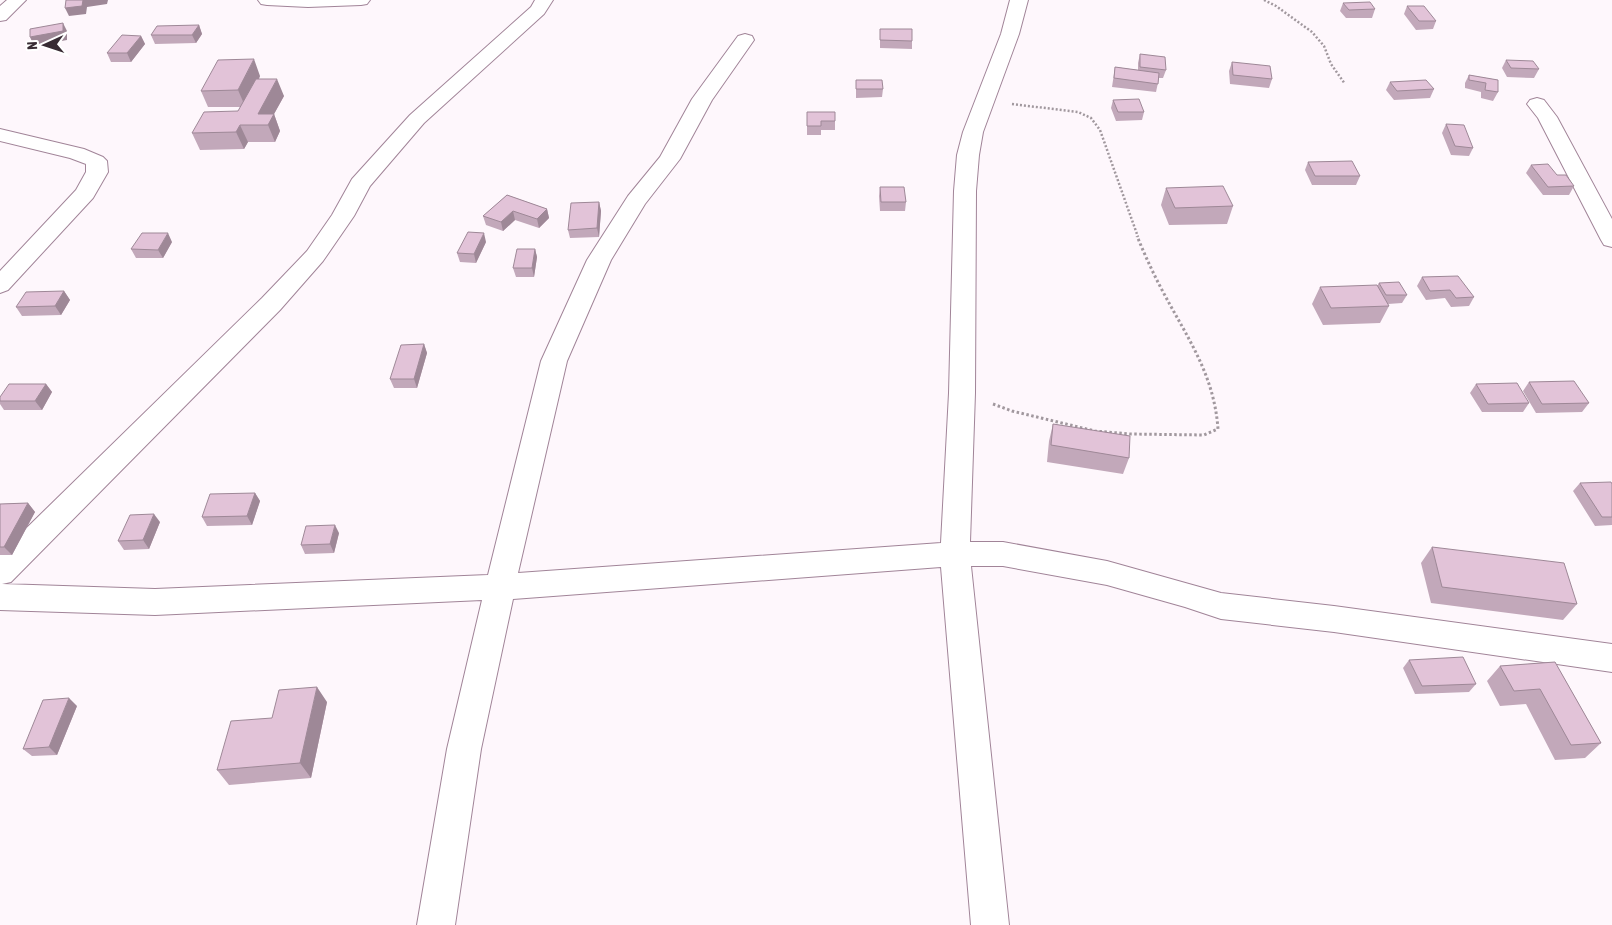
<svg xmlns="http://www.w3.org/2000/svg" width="1612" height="925" font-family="'Asap Condensed',sans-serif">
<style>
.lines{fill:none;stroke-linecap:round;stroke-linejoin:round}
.street-casing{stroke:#a18498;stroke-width:2}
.path-far1{stroke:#a1989e;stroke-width:2.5;stroke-dasharray:2 2;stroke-linecap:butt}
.path{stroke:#a1989e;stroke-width:3;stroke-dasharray:2.5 2.5;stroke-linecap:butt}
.street{fill:#fff;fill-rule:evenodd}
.wall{fill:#c2a8ba}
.shaded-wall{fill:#9e8897}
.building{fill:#e2c3d8;stroke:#9e8897}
</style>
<rect width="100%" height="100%" fill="#fef7fc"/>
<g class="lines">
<g class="street-casing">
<path id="street" d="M7 0H26L6 20 0 21V6Z
M258 0H370L367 4 361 5 308 7 267 5 261 4Z
M535 0H553L544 14 424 123 370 186 354 216 323 261 280 310 11 582 2 584 155 589 488 575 541 361 587 260 628 196 660 157 692 99 738 36 745 34 752 36 754 40 712 100 680 159 645 204 611 260 567 361 518 573 941 543 949 393 954 191 957 155 963 132 1001 34 1010 0H1028L1019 34 983 132 979 155 976 191 975 393 970 542H1003L1107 561 1221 593 1334 606 1612 644V672L1334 632 1221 619 1185 607 1107 585 1003 566H971L1009 925H971L941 567 513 599 481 749 455 925H417L447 749 482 600 155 615 0 610V554L262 298 307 251 332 215 352 179 410 115 531 7Z
M1537 98 1544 100 1557 117 1612 219V247L1604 245 1601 240 1538 118 1527 104 1530 100Z
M0 129 84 149 103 157 107 161 108 172 93 198 8 290 0 293V271L76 190 86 172V164L70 158 0 141Z"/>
</g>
<path class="path-far1" d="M1264 0 1276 6 1312 32 1324 46 1331 64 1345 84
M1012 104 1078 112 1091 118 1100 130 1138 237"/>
<path class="path" d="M993 404 1012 411 1095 431 1130 434 1204 435 1218 429C1214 373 1186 336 1161 288 1152 271 1144 253 1137 236"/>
<use href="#street" class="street"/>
</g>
<path class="wall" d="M1343 3 1375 9 1372 18H1346L1340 11Z
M1407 6 1436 21 1433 29 1416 30 1404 14Z
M199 25 202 34 196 43 155 44 151 35Z
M880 29 912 41V49L880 48Z
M141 36 145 44 131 62H111L107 53Z
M1140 54 1166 70 1163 78H1159L1156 92 1112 87 1115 67 1138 70V63Z
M1506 60 1539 69 1534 78 1507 77 1502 68Z
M1232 62 1272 79 1269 88 1230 84 1229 71Z
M1469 75 1498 80V92L1493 101 1481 98V92L1465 88V83Z
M260 76 259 79 284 96 274 114 280 131 275 142H248L244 149 200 150 192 133 238 111 241 107H208L201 91Z
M856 80 883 89 882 97 856 98Z
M1390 82 1434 89 1430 98 1394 100 1386 90Z
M1113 100 1144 112 1142 120 1116 121 1111 108Z
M807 112H835V130H821V135H807Z
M1446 124 1473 148 1469 156 1451 155 1442 133Z
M1308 162 1360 176 1356 185H1312L1305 170Z
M1531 165 1557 175 1574 186 1569 195H1543L1526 173Z
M880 187 906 202 905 211H880L879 196Z
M1166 188 1233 206 1227 224 1169 225 1161 205Z
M507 195 547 209 549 218 539 228 515 220 503 231 486 225 483 216Z
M599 202 601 211 599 237 570 238 568 230Z
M172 242 163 258H136L131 249Z
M486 242 476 263 460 262 457 253Z
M535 249 537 257 534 277H516L513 268Z
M1422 277 1474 297 1469 306 1451 307 1445 298 1426 300 1417 286Z
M1379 283 1407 295 1402 303 1388 304 1389 306 1380 323 1323 325 1312 304 1320 287 1377 286Z
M64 291 70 300 61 315 22 316 16 307Z
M424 344 427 353 417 388H394L390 379Z
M1529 382 1589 403 1582 412 1536 413 1523 391Z
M46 384 52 392 42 410H4L0 404V397Z
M1476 384 1529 403 1523 412H1482L1470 393Z
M1053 424 1129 458 1123 474 1047 462 1049 441Z
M1580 483 1612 484V525L1595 526 1573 491Z
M255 493 260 501 252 525 207 526 202 517Z
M28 503 35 512 12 555H0V504Z
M160 522 149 549 124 550 118 541Z
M339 533 334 553 305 554 301 545Z
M1432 547 1577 604 1563 620 1431 603 1421 563Z
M1409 660 1476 684 1469 692 1415 694 1403 668Z
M1555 662 1601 743 1585 758 1555 760 1526 704 1500 706 1487 681 1500 666Z
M327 702 311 778 229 785 217 770Z
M77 706 57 755 32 756 23 749Z"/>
<path class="shaded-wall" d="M83 0H108L107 4 87 7 86 14 69 16 65 8Z
M63 23 67 31V40L34 46 30 37Z
M199 25 202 34 196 43 192 35Z
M141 36 145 44 131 62 127 53Z
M254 59 260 76 245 106 238 90Z
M277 79 284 96 274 114 280 131 275 142 268 125 258 114Z
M240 125 248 142 244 149 236 132Z
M599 202 601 211 599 237 597 228Z
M547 209 549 218 539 228 537 219Z
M513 211 515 220 503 231 501 222Z
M168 233 172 242 163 258 158 250Z
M484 233 486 242 476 263 474 254Z
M535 249 537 257 534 277 532 268Z
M64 291 70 300 61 315 55 306Z
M424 344 427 353 417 388 414 379Z
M46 384 52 392 42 410 35 401Z
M255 493 260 501 252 525 247 516Z
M28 503 35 512 12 555 4 547Z
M154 514 160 522 149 549 143 540Z
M335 525 339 533 334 553 330 544Z
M317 687 327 702 311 778 300 763Z
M69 698 77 706 57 755 49 747Z"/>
<path class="building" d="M66 0H83L82 6 65 8Z
M1370 2 1375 9 1349 10 1343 3Z
M1407 6H1424L1436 21H1419Z
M63 23V31L30 37V29Z
M199 25 192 35H151L157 26Z
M880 29H912V41L880 40Z
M122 35 141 36 127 53H107Z
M1140 54 1165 57 1166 70 1140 67Z
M254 59 238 90 201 91 218 60Z
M1506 60 1533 61 1539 69 1511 68Z
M1232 62 1270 66 1272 79 1233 75Z
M1115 67 1159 73 1158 84 1114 78Z
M1469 75 1498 80V92L1485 90 1486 83 1469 80Z
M256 79H277L258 114H274L268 125H240L236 132 192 133 204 112 238 111Z
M856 80H882L883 89H856Z
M1426 80 1434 89 1397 91 1390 82Z
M1139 99 1144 112H1118L1113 100Z
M807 112H835V121H821V126H807Z
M1446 124 1464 125 1473 148 1455 146Z
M1352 161 1360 176H1315L1308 162Z
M1548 164 1557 175H1566L1574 186 1548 187 1531 165Z
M1223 186 1233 206 1175 208 1166 188Z
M880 187H904L906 202H881Z
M507 195 547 209 537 219 513 211 501 222 483 216Z
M599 202 597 228 568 230 571 203Z
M468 232 484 233 474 254 457 253Z
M142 233H168L158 250 131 249Z
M517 249H535L532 268H513Z
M1458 276 1474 297 1456 298 1450 290 1430 291 1422 277Z
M1399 282 1407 295H1386L1379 283Z
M1377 285 1389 306 1331 308 1320 287Z
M64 291 55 306 16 307 26 292Z
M424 344 414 379H390L401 345Z
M1574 381 1589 403 1542 404 1529 382Z
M1517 383 1529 403 1488 404 1476 384Z
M9 384H46L35 401H0V397Z
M1053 424 1130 436 1129 458 1051 445Z
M1611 482 1612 484V517H1602L1580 483Z
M255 493 247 516 202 517 210 494Z
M28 503 4 547H0V504Z
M154 514 143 540 118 541 130 515Z
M335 525 330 544 301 545 306 526Z
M1432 547 1564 563 1577 604 1442 587Z
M1463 657 1476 684 1422 686 1409 660Z
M1555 662 1601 743 1571 745 1540 689 1514 691 1500 666Z
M317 687 300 763 217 770 231 721 272 718 279 690Z
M69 698 49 747 23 749 43 700Z"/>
<g transform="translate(45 45) rotate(267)" stroke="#ffffff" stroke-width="4" paint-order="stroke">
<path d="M0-4L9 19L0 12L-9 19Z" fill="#372b33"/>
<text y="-8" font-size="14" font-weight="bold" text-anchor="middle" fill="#372b33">N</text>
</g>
</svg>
